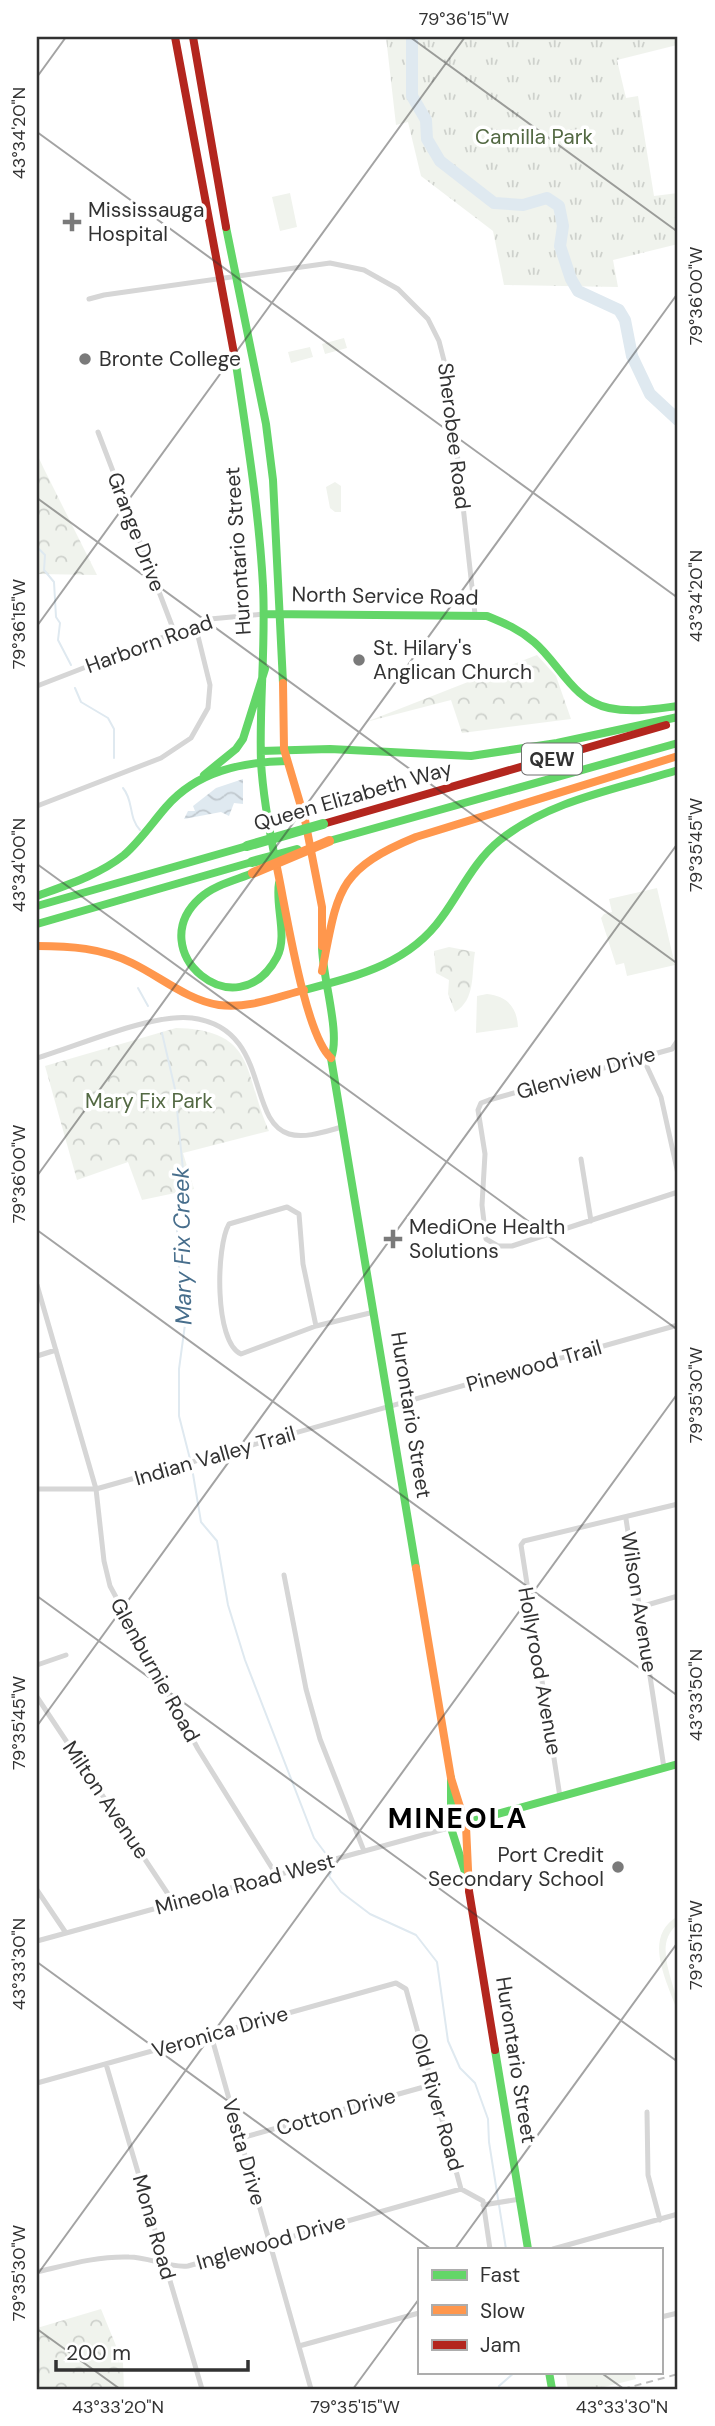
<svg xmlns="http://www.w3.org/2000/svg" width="715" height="2426" font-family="'DM Sans',sans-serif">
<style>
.forest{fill:url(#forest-crowns)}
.park{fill:url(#park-tufts)}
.garden{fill:#f0f3ed}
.water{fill:url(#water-waves)}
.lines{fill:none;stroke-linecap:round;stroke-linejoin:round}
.stream{stroke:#dfe9f0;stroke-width:2}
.river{stroke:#dfe9f0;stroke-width:12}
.street{stroke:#d6d6d6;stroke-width:5}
.fast{stroke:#63d668;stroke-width:8}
.slow{stroke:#ff974d;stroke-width:8}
.jam{stroke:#b3261e;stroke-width:8}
.rail{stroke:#bebebe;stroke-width:2;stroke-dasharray:7 5;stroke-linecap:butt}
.fast-bridge{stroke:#63d668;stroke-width:10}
.slow-bridge{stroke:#ff974d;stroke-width:10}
.ticks{fill:none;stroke:#323232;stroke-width:2;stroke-opacity:0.45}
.poi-dot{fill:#7a7a7a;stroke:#fff;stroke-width:2.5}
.labels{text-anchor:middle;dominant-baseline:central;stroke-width:7;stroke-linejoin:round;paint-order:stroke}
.shield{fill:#fff;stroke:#707070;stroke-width:2}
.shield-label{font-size:19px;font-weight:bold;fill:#323232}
.park-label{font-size:21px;fill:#536943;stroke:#fff}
.poi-label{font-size:21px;fill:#323232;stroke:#fff;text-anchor:start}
.street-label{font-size:21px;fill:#323232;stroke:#fff}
.water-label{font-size:23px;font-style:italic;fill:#476e8c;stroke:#fff}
.district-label{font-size:28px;font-weight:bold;letter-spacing:2px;fill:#000;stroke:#fff}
.neatline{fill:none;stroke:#323232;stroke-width:2.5}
.ticks-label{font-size:18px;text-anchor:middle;fill:#323232}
</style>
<defs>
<pattern id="forest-crowns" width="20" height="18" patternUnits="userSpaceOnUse" patternTransform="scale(1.75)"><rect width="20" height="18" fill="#f0f3ed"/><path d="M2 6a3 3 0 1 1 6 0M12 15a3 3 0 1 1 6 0" fill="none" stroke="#ced1cc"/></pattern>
<pattern id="park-tufts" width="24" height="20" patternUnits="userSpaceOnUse" patternTransform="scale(1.75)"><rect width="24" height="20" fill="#f0f3ed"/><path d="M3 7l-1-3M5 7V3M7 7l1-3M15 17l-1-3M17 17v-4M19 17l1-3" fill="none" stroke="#ced1cc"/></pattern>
<pattern id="water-waves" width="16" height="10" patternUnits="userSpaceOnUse" patternTransform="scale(1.75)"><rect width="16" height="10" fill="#dfe9f0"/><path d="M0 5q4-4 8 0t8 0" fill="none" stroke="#c0c8ce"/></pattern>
</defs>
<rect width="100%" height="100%" fill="#fff"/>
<path class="forest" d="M37 454 44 469 97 575 37 574Z
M537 655 556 676 571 719 462 733 451 700 366 722Z
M449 947 475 952C471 975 476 999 455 1012L448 994 449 980 436 973 434 951Z
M176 1028C258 1030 243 1074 269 1131L183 1153 194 1189 142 1200 128 1162 77 1180 45 1066Z
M101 2309 123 2363 124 2389H37V2328Z"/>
<path class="park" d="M386 37H606L607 39 674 37 677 45 617 60 626 98 638 96 654 196 678 193V244L613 260 618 287 504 285 493 231 421 176 408 122 396 125Z
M565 2372H634L636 2379 596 2389H568Z"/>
<path class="garden" d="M290 193 297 227 280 231 272 197Z
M344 338 347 348 325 354 322 344Z
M310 347 313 357 291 363 288 352Z
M335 482 341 486V512H335L330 508 326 487Z
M657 888 675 965 627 976 624 963 616 965 601 918 604 914 612 912 609 899Z
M487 994C507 996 517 1007 518 1027L476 1033 477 996Z
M678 1916V1924C650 1946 678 1984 678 2013 668 1983 641 1937 678 1916Z"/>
<path class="water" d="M243 779V804L234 803 229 816 221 812 184 819 188 811H195L193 806 216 788Z"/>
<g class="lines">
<path class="stream" d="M37 547 45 555 44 570 54 582 56 617 60 623 58 640 71 665
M75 688 81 702 108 718 114 729V758
M123 788C134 801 128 817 140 830
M138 988 148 1006
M162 1033 175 1089 186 1200 177 1222V1252L186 1317 179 1369V1416L190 1459
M193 1474 201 1522 217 1541 228 1605 245 1660 314 1838 326 1854
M331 1872 329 1876 341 1892 370 1914 416 1935 437 1962 448 2041 460 2068 475 2083 488 2119 489 2142 506 2249
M499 2386 515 2372"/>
<path class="river" d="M412 37V96L426 120 427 139 440 161 494 203 523 205 547 198 559 206 563 226 560 246 571 279 578 291 619 310 625 320 632 356 650 394 678 420"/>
<path class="street" d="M89 299 104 295 330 263 364 270 398 289 428 319 439 341 449 380 475 614
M98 432 174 631
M37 686 210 619 264 614
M37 806 161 758 191 738 208 708 210 685 195 624
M678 1040 672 1049 489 1100 481 1103 478 1110 485 1154 482 1205 486 1239 498 1246H512L678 1192
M37 1058C78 1046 152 1013 192 1018 271 1028 246 1121 289 1134 305 1139 327 1131 342 1127
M643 1058 661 1097 678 1174
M581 1159 591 1221
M37 1285 96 1489 104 1561 110 1586 198 1749 277 1876
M316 1326 303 1264 299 1214 287 1207 229 1224C216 1246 214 1342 241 1354L316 1326 374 1312
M37 1356 56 1350
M37 1489H96L678 1325
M626 1519 664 1768
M284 1575 306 1689 320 1739 364 1851
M640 1607 678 1596
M37 1665 66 1655
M37 1697 174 1903
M560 1797 521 1545 524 1541 678 1504
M37 1890 66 1933
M37 1941 452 1827
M211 2035 311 2389
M106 2064 202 2389
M37 2083 396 1983 406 1989 461 2189 483 2201 490 2249
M647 2112 648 2175 660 2220
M241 2138 431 2085
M483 2205 520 2199
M553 2249 678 2214
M37 2272C67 2265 97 2256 129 2257 149 2257 168 2268 188 2266L461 2189
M661 2317 678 2313
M299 2346 419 2313"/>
<path class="fast" d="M226 227 266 424 273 480 283 683
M236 364C247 438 259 511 263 586 266 645 259 704 261 762 263 797 269 829 276 863
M264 614 487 616C504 623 519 629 534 642 559 663 573 701 609 708 632 713 654 709 678 706
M261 751 330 749 471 756 557 743 678 717
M204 775 236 749 243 739 265 669
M329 841 678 743
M253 873C236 880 214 885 200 898 141 951 237 1032 277 957 288 936 275 906 279 883
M37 896C67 885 99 875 124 855 140 841 152 823 166 807 197 771 242 762 287 761
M37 906 247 846
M37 924 252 862
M322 946C322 977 341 1033 331 1058L416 1568
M304 990C357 976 409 964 442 917 461 891 474 861 500 840 550 800 618 789 678 770
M451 1778V1828L466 1875
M454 1826 678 1764
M495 2050 528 2249
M549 2372 552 2389"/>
<path class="slow" d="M283 683 284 749 305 820 322 907V946
M276 863C285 903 304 1034 331 1058
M37 946C70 946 102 948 132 963 161 977 187 1000 219 1005 248 1009 277 997 304 990
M322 971C338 891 336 870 416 837L678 756
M416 1568 451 1778 466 1826 469 1891"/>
<path class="jam" d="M175 37 236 364
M193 37 226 227
M323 824 666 725
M469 1891 495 2050"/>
<path class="rail" d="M623 2389 678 2374"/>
<path class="fast-bridge" d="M247 846 323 824
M252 862 297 850"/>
<path class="slow-bridge" d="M253 873 329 841"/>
</g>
<path class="ticks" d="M410 37 678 232M37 77 66 37M37 132 678 598M37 498 678 964M37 626 465 37M37 864 678 1330M37 1176 678 293M37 1230 678 1696M37 1596 678 2062M37 1726 678 843M37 1962 431 2249M455 2249 678 1942M37 2275 678 1393M37 2329 120 2389M600 2372 624 2389M353 2389 419 2299"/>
<g class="poi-dot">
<path d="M68.5 211.5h7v7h7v7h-7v7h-7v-7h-7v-7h7z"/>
<circle cx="85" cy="359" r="7"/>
<circle cx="359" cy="660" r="7"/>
<path d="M389.5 1228.5h7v7h7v7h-7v7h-7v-7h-7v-7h7z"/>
<circle cx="618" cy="1867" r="7"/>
</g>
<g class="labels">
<rect class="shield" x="522" y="743.5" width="60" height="31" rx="5"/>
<g class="shield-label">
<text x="552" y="759">QEW</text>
</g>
<g class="park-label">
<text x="534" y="137">Camilla Park</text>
<text x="149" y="1101">Mary Fix Park</text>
</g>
<g class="poi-label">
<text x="88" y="210">Mississauga<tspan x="88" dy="24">Hospital</tspan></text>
<text x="99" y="359">Bronte College</text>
<text x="373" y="648">St. Hilary's<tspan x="373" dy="24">Anglican Church</tspan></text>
<text x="409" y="1227">MediOne Health<tspan x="409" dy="24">Solutions</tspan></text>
<text x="604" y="1855" text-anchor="end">Port Credit<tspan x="604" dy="24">Secondary School</tspan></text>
</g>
<g class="street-label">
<text transform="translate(454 436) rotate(83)">Sherobee Road</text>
<text transform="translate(136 532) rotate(69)">Grange Drive</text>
<text transform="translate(238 551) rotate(-94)">Hurontario Street</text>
<text transform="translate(385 596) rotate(1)">North Service Road</text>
<text transform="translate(149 644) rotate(-20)">Harborn Road</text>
<text transform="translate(353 796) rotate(-16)">Queen Elizabeth Way</text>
<text transform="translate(586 1073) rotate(-16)">Glenview Drive</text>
<text transform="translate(534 1366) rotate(-16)">Pinewood Trail</text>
<text transform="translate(411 1415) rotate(81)">Hurontario Street</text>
<text transform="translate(215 1456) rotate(-16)">Indian Valley Trail</text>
<text transform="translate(639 1602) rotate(81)">Wilson Avenue</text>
<text transform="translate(155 1670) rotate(61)">Glenburnie Road</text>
<text transform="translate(540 1671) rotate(80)">Hollyrood Avenue</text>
<text transform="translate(106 1800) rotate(56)">Milton Avenue</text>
<text transform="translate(245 1884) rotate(-15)">Mineola Road West</text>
<text transform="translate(220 2032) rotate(-16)">Veronica Drive</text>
<text transform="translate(516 2060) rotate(81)">Hurontario Street</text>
<text transform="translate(437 2102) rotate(74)">Old River Road</text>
<text transform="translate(336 2112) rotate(-16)">Cotton Drive</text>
<text transform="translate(244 2152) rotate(74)">Vesta Drive</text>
<text transform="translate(154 2227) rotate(74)">Mona Road</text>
<text transform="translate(271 2242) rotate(-16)">Inglewood Drive</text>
</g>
<g class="water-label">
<text transform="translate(182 1246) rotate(-91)">Mary Fix Creek</text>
</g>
<g class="district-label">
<text x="458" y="1818">MINEOLA</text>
</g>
</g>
<rect width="715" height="2426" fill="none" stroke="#ffffff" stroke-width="77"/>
<rect x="418" y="2248" width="245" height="126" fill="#ffffff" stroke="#adadad" stroke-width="2"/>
<rect x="432" y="2270" width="35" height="10" fill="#63d668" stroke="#adadad" stroke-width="2"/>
<text x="480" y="2282" font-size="21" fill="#323232">Fast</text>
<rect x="432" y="2305" width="35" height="10" fill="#ff974d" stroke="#adadad" stroke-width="2"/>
<text x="480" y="2318" font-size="21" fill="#323232">Slow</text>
<rect x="432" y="2340" width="35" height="10" fill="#b3261e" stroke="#adadad" stroke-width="2"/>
<text x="480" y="2352" font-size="21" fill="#323232">Jam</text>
<path d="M56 2360v10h192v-10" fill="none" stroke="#323232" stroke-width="3.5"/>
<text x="66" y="2360" font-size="21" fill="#323232" stroke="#ffffff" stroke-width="5" paint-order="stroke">200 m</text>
<rect x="38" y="38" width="638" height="2350" class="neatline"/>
<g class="ticks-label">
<text x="464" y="25">79°36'15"W</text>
<text transform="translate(19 133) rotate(-90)" y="6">43°34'20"N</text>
<text transform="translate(696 296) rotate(-90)" y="6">79°36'00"W</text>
<text transform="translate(696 596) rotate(-90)" y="6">43°34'20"N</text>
<text transform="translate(19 624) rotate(-90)" y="6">79°36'15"W</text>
<text transform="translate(696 845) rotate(-90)" y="6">79°35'45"W</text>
<text transform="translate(19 865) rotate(-90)" y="6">43°34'00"N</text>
<text transform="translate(19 1174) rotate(-90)" y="6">79°36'00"W</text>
<text transform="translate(696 1395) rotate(-90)" y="6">79°35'30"W</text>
<text transform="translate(696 1695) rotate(-90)" y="6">43°33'50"N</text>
<text transform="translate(19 1723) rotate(-90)" y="6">79°35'45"W</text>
<text transform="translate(696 1945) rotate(-90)" y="6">79°35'15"W</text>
<text transform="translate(19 1964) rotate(-90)" y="6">43°33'30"N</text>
<text transform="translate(19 2273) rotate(-90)" y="6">79°35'30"W</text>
<text x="118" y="2413">43°33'20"N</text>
<text x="355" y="2413">79°35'15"W</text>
<text x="622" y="2413">43°33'30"N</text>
</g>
</svg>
